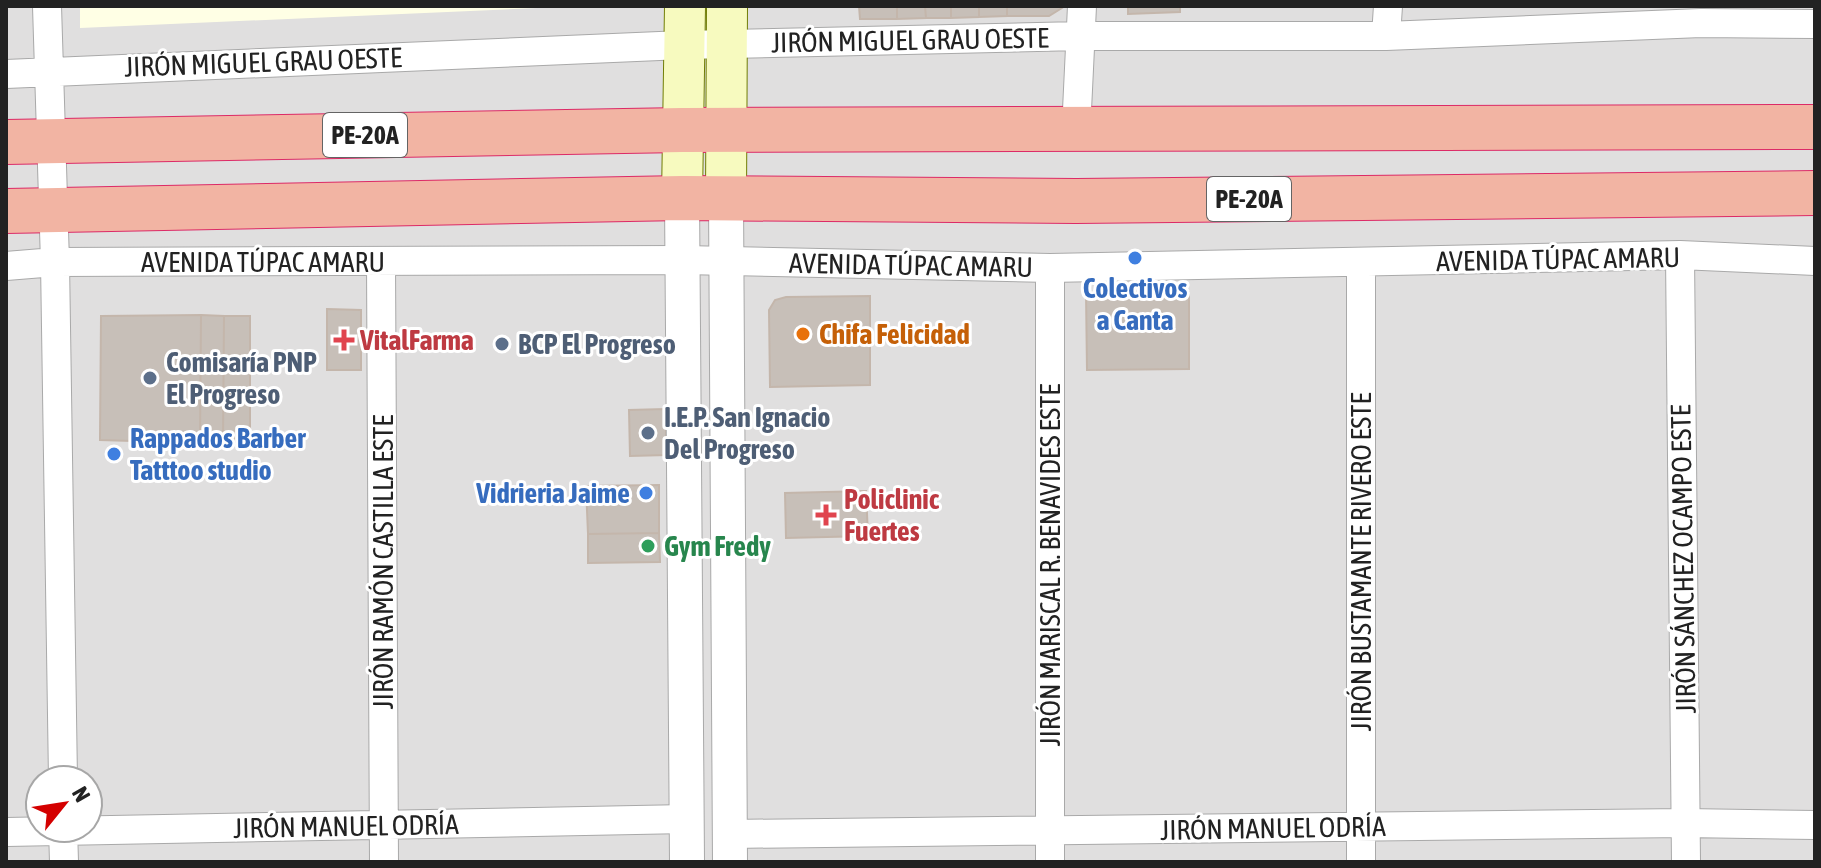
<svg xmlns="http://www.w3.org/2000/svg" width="1821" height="868" font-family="'Asap Condensed',sans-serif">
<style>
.residential{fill:#e0dfdf;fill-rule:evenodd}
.education{fill:#ffffe5}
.building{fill:#c7bfb8;stroke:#c4b6ab;stroke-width:2}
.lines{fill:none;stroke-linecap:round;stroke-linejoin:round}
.minor-casing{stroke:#a9a9a9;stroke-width:30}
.tertiary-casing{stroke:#a9a9a9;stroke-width:36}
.secondary-casing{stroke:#707d05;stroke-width:42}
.trunk-casing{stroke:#dc2a67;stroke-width:46}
.minor{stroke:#fff;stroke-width:28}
.tertiary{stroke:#fff;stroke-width:34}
.secondary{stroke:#f7fabf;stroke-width:40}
.trunk{stroke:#f2b4a3;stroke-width:44}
.shop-dot{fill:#3f7fe0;stroke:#fff;stroke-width:3}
.food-dot{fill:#e8710a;stroke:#fff;stroke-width:3}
.health-dot{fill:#e0444e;stroke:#fff;stroke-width:3}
.service-dot{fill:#5c6f8a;stroke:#fff;stroke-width:3}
.leisure-dot{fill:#2e9e5b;stroke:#fff;stroke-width:3}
.labels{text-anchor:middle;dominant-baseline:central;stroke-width:6;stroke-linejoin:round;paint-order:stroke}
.shield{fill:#fff;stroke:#646464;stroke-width:2}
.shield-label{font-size:26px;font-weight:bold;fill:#222}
.street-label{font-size:28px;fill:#222;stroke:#fff}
.shop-label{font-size:28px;font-weight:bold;fill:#366cbe;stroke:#fff}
.food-label{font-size:28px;font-weight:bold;fill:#c56008;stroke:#fff;text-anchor:start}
.health-label{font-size:28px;font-weight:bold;fill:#be3a42;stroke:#fff;text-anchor:start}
.service-label{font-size:28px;font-weight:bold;fill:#4e5e75;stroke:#fff;text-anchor:start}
.leisure-label{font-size:28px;font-weight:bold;fill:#27864d;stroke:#fff;text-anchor:start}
</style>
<rect width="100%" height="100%" fill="#f2efe9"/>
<path class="residential" d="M6 6H1815V862H6ZM40 780H88V828H40Z"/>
<path class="education" d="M80 6H584L80 28Z"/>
<path class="building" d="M859 6H897V19H860Z
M897 6H925L926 18 897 19Z
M925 6H951V18H926Z
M951 6H979V17L951 18Z
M979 6H1007V16L979 17Z
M1007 6H1065L1049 16H1007Z
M1128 6H1180V12L1128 14Z
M1086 292H1189V369L1087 370Z
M870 296V385L770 387 769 310 775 300 786 297Z
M327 309 361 310V370H327Z
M201 315 200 443 100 440 101 316Z
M201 315 224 316 223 442 200 443Z
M224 316H250V442H223Z
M665 409 667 455 630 456 629 410Z
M659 485V533L588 534 586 486Z
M866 491 868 536 786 538 785 493Z
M659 533 660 562 588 563V534Z"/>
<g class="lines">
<g class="minor-casing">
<path id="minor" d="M47 6 55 262 63 780
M1386 36 1388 6
M6 74 683 45 1080 36H1386L1701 23 1815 24
M1076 131 1082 6
M1680 255 1686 862
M381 262 384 862
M1361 263V862
M6 266 55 262 684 260 1050 268 1680 255 1815 261
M1050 268V862
M63 828 64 862
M6 832 687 819
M730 834 1685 823 1815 825"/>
</g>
<g class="tertiary-casing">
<path id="tertiary" d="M682 198 687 862
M726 198 730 862"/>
</g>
<g class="secondary-casing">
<path id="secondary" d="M682 198 685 6
M726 198 727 6"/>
</g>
<g class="trunk-casing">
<path id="trunk" d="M6 142 682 130 1815 127
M6 211 682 198 1076 201 1815 193"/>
</g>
<use href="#minor" class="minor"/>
<use href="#tertiary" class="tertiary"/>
<use href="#secondary" class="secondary"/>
<use href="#trunk" class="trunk"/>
</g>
<g class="shop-dot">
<circle cx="1135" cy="258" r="8"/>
<circle cx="114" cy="454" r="8"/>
<circle cx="646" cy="493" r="8"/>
</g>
<circle class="food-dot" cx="803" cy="334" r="8"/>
<g class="health-dot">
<path d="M340 328h8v8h8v8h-8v8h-8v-8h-8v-8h8z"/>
<path d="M822 503h8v8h8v8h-8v8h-8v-8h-8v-8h8z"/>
</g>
<g class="service-dot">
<circle cx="502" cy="344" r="8"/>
<circle cx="150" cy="378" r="8"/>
<circle cx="648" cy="433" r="8"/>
</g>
<circle class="leisure-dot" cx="648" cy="546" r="8"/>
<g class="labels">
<g class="shield">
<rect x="323" y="113" width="84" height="44" rx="6"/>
<rect x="1207" y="177" width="84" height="44" rx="6"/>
</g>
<g class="shield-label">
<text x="365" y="135">PE-20A</text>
<text x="1249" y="199">PE-20A</text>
</g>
<g class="street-label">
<text transform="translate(910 40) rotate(-1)">JIRÓN MIGUEL GRAU OESTE</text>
<text transform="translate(263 62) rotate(-2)">JIRÓN MIGUEL GRAU OESTE</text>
<text transform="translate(1558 259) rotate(-1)">AVENIDA TÚPAC AMARU</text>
<text x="263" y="262">AVENIDA TÚPAC AMARU</text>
<text transform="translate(911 265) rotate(1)">AVENIDA TÚPAC AMARU</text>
<text transform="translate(1683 559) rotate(-91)">JIRÓN SÁNCHEZ OCAMPO ESTE</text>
<text transform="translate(383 562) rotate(-90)">JIRÓN RAMÓN CASTILLA ESTE</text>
<text transform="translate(1361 562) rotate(-90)">JIRÓN BUSTAMANTE RIVERO ESTE</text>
<text transform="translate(1050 565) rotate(-90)">JIRÓN MARISCAL R. BENAVIDES ESTE</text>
<text transform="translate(346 826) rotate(-1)">JIRÓN MANUEL ODRÍA</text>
<text transform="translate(1273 828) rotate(-1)">JIRÓN MANUEL ODRÍA</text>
</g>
<g class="shop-label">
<text x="1135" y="288">Colectivos<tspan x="1135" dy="32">a Canta</tspan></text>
<text x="130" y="438" text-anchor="start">Rappados Barber<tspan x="130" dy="32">Tatttoo studio</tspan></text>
<text x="630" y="493" text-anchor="end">Vidrieria Jaime</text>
</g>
<g class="food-label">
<text x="819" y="334">Chifa Felicidad</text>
</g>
<g class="health-label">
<text x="360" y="340">VitalFarma</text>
<text x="844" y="499">Policlinic<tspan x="844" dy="32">Fuertes</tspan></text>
</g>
<g class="service-label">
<text x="518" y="344">BCP El Progreso</text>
<text x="166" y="362">Comisaría PNP<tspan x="166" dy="32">El Progreso</tspan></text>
<text x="664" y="417">I.E.P. San Ignacio<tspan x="664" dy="32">Del Progreso</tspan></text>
</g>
<g class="leisure-label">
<text x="664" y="546">Gym Fredy</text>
</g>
</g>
<rect width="1821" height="868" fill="none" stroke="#222222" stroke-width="16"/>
<g transform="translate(64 804) rotate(60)"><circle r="38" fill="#ffffff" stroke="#a7a7a7" stroke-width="2"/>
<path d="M0-6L14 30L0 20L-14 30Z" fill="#d40000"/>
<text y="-12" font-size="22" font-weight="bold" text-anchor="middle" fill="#222222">N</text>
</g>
</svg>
